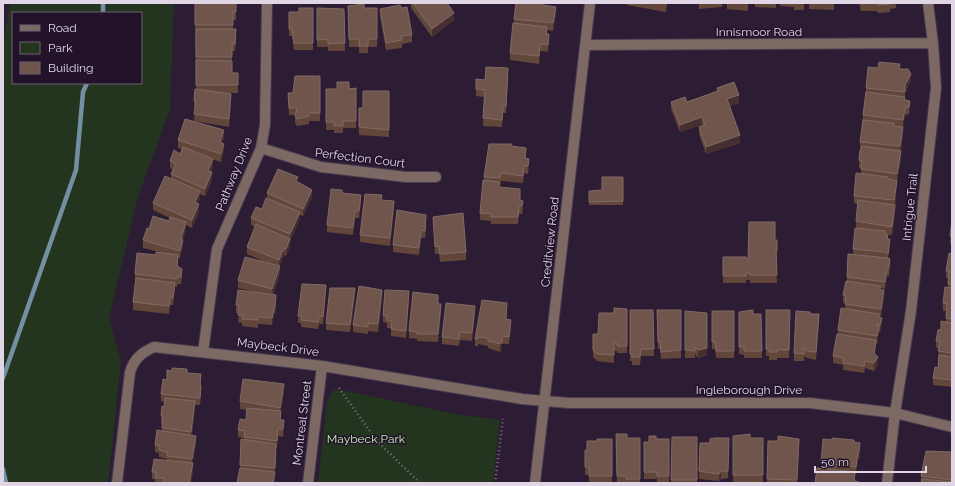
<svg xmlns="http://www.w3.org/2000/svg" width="955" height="486" font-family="Raleway,sans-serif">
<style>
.green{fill:#23351e;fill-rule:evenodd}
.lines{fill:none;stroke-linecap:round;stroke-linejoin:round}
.stream{stroke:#738fa4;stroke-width:4.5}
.minor-casing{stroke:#493b50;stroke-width:12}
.path{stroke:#827589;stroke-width:2.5;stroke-dasharray:1 3;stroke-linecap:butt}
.minor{stroke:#7d6964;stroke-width:10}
.wall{fill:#62463a}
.shaded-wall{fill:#462f30}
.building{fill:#6f554c;stroke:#816a64}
.labels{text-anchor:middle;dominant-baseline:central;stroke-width:3;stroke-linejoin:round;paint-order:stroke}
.street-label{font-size:12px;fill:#e0d6e6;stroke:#22132a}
.park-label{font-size:12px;fill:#c3f0b5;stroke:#22132a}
</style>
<rect width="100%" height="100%" fill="#2c1d34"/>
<path class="green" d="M10 3H174L170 109 138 197 109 318 121 361 108 483H3V48ZM13 13H141V83H13Z
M334 390H341L456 414 500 420 493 483H318L327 402Z"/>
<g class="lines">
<path class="stream" d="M103 3V13
M3 378 76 170 83 92 87 83
M3 469 6 483"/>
<g class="minor-casing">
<path id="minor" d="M585 45 933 43
M261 148 321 167 406 177H436
M203 352 217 249 261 148 265 125 267 3
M117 483 130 372C134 359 141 353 154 347L322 366 522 399 569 403H810L895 413 952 427
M308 483 322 366
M535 483 590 3
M887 483 895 413 911 311 936 88 933 43 928 3"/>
</g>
<path class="path" d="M339 388 377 441 420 483
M495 483 503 419"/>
<use href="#minor" class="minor"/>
</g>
<path class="wall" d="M195 3H236V20H233V29L236 36 235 51H232V73H238V93H219L231 102 229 127 194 121 195 108H194V101L196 89Z
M411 3H447L454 20 432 37 411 8Z
M544 3V5L556 14 553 31 547 30V34L549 41 548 52 540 51 539 64 510 60V53L514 24V19Z
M627 3H667L666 12 627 5Z
M699 3H722V7L699 9Z
M727 3H751V4H748V11L727 9Z
M755 3H778V4H776V8L755 7Z
M780 3H804V10H794V7L780 6Z
M809 3H834V10L809 9Z
M859 3H896V8L890 9V12L878 13 877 11H861Z
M348 6 364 8H377V47H368V53H359V47H349Z
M313 8V50H294L292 36H289V12H299Z
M317 8 344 9 345 51H328V47H317Z
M401 8 412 35V42L402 44V48L386 50 380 16V9Z
M900 69 911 81 905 92V100V99L910 101 909 114 905 115 903 127V134L901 151V158L897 181 895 212 892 235 885 234 888 239 890 246 888 258 890 267 889 276H887L885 289 880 288V290L884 298 881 316H879L882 325 880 332H879L877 344H876L875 354 878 365 874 371 865 368 864 373 843 370V365L833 363V356L838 334V330L845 309V303L843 302V295L847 281 848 254H853V249L856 228V221L858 204 854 203V196L861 174V168H859V160L861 150 860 149V142L866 88Z
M320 76V121H309V124L297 126 295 123V115H289L288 93H293Z
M508 76 506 113H503L502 127 483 126 484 97 476 96V89L485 80Z
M356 88V128H343V133H334V130H326V89Z
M717 88 739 103 730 106 740 143 706 154 699 134V127L703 126 702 125 680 132 671 109V102H687L717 91Z
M389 91V137L359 135V108H363Z
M224 138 222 143 224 151 221 162 209 158 213 167 211 172 212 180 205 196 200 194V199L197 204 199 212 192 228 186 225V229L183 240V247L180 258H178V267L182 277 181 284H178L177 287 175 286 173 305H170L169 314 133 310V302L135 282V274L160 252 143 248V240L149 229 169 221 170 218 153 210V203L171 178V174L173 170 170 168V161L180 154 182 149 178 148V140Z
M512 146 526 156V158L529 166 528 174 524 173 523 183 501 181 500 186H499V187L520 196V200L523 208 522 214H519L518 224H491V221L480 220V213L484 177Z
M623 177V205H589V191L602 190Z
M298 182 312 197 303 216 300 215V219L290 241V246L286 256 284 255 279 266 280 273 273 295 276 303 275 314H274L272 325 258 324V328L242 326V323L238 322 239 313H236V305L259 293 238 288V280L265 262 247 254V247L255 227 251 225V218L262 209 267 198V193Z
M342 193 361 202 359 218H355L353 235 327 232V225Z
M382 200 394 208 390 246 360 242V235Z
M433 217 466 252V260L440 262 439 254H435Z
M952 220V244H950V236Z
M426 222 425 238H421L419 255 393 252V245Z
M775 240H777V258H776L777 283H750V280H746V283H723V257L748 259Z
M952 247V387L933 385V378L938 368V358L939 348H936V341L941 329 946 322V311H943V303L948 287V278H946V271L952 254Z
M326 292 323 324H319L318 329 301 327V323H298V316Z
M355 296 350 332 326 330V323Z
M382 297 378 332 368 331V334L353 332V325Z
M409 299 406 338 391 336V328H387V323L383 322V315Z
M438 304 441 312 438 342 417 341V339L409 338V331Z
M627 309V353H617V351H614V363L597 361 593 357V334H598L614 313Z
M630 310H653L654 356H641L640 365H632V361H630Z
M657 310H681V358L661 359 660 349H658Z
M766 310H790L789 358H777V360H769V356H766Z
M685 311 707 355 698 358 695 354V358H685Z
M712 311H734V358H716L715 349H712Z
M739 312 753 314H761L762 358H744V355L739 354Z
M475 314 472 341 460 340 459 346 442 344V337Z
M810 314 819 322 816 360 807 358 804 356V361H794V353Z
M506 319 511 327 509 344H502V349L500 352 488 348V346L478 344V346H475V339Z
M187 373 201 382V394L200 405H195L192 435 196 443 192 463 193 471 191 483H155V479H152V472L167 460V459L159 457V453L155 452V445L162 431V423H161V415L165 402 161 401V394L167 380Z
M284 391 281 411V420L284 428 283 437 278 436 277 448H276L274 483H237L240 469 241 439 244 440V438L238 437V430L246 420 247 410 240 409V401Z
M616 434 627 438H640V483H617Z
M733 436 750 438H763V482H733Z
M672 437H697V483H671Z
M612 439V483H589V475H585V450H587L597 441Z
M656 439H669V483H657V479H644V442H649Z
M799 439 797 483H767L768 441H778Z
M854 442 860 450 859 459H858L856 475 855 474V481L859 483 821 469V463Z
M700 443 729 445 728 478 721 479 719 481 699 479Z
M952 454V483L921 480V476Z"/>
<path class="shaded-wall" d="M556 7V14L553 31V23Z
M454 13V20L432 37V29Z
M549 34V41L548 52V45Z
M540 44V51L539 64V56Z
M911 74V81L905 92V85Z
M231 94V102L229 127V119Z
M739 95V103L727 107V99Z
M905 108V115L903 127V120Z
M702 117V125L680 132V125Z
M903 127V134L900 154V146Z
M224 130V138L220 150V142Z
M740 135V143L706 154V147Z
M224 144V151L221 162V154Z
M901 151V158L897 181V174Z
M213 159V167L208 178V171Z
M529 159V166L528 174V166Z
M524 166V173L523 183V176Z
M212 172V180L205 196V189Z
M897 181 895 212 892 235V227Z
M312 190V197L303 216V209Z
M200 191V199L195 210V202Z
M361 195V202L359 218V211Z
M394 201V208L390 246V238Z
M199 204V212L192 228V220Z
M519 206V214L518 224V217Z
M355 211V218L353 235V228Z
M300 212V219L290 241V234Z
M426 215V222L425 238V231Z
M186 222V229L181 247V239Z
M421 230V238L419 255V248Z
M290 239V246L286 256V249Z
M890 239V246L888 262V254Z
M183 240V247L180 258V251Z
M284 248V255L279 268V260Z
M890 259V267L889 276V268Z
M280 266V273L272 296V289Z
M887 268V276L885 289V282Z
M175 283V290L173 305V298Z
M326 285V292L323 324V317Z
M355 288V296L350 332V325Z
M382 290V297L378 332V324Z
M884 290V298L881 316V309Z
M409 291V299L406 338V331Z
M276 295V303L275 314V307Z
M441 304V312L438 342V334Z
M475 306V314L472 341V333Z
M274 307V314L272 325V318Z
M707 313V355L698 358V350Z
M819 314V322L816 360V352Z
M882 318V325L880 332V325Z
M511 320V327L509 344V337Z
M879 326V334L877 344V336Z
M876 340V348L874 360V353Z
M502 342V349L500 352V344Z
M878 357V365L874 371V363Z
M284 384V391L280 415V408Z
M201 386V394L200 405V398Z
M195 401V409L191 439V432Z
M284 420V428L283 437V429Z
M278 429V436L277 448V441Z
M196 436V443L192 467V459Z
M276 444 275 479 274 483H273L275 474Z
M858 451V459L856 475V467Z
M193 463V471L191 483H189Z
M721 471V479L719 481V474Z"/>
<path class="building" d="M195 3H236V12H233V25H195Z
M413 3H447L454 13 432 29Z
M516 3H543V5L556 7 553 23 514 19Z
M658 3H666V4Z
M861 3H889L890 4 878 5 877 3 861 4Z
M364 4V8H377V39H368V46H359V39H349L348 6Z
M400 5 401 8 407 7 412 35 401 36 402 40 386 43 380 9Z
M299 8H313V43H294L292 29H289V12H299Z
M317 8 344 9 345 43 328 44V39L317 40Z
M513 23 547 27 546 34H549L548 45 540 44 539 56 510 53Z
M196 29H236L235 44H232V57H196Z
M196 60 232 61V73H238V85H196Z
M879 62 900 64 899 69H908L911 74 905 85V92L866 88 868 67 878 68Z
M486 67 508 68 506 106H503L502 120 483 118 485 90 476 89V79L485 80Z
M295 76H320V113H309V116L297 119 295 116 297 108H289L288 93H293Z
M337 82H349V89L356 88V121H343V126H334V122H326V89H337Z
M734 82 739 95 727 99 740 135 706 147 699 127 705 125 702 117 680 125 671 102 685 97 687 102 718 91 717 88Z
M195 89 231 94 229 119 194 114 196 101H194Z
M363 91H389V130L359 127V108H363Z
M866 92 905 97 904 100 910 101 909 107 905 108 903 120 863 115Z
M185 119 224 130 220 142 224 144 221 154 178 140Z
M863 120 894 123V126L903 127 900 146 860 142Z
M489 144H512L511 146 526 148 525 158 529 159 528 166H524L523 176 501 173 500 178 484 177Z
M862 146 901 151 897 174 861 169 862 161 859 160 860 150H861Z
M183 147 213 159 208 171 212 172 205 189 171 174 176 164 170 161 174 150 180 154Z
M278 169 298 177 296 181 312 190 303 209 267 193Z
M856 173 888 177V179L897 181 894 200 854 196Z
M165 176 200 191 195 202 199 204 192 220 153 203Z
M602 177H623V201L589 202V191L602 190Z
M483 180 499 182V187L520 189V200L523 201 522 206H519L518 217H491V214L480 213Z
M331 189 342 190V193L361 195 359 211H355L353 228 327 225Z
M365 194 382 195 381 200 394 201 390 238 360 235Z
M266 198 300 212 290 234 251 218 256 207 262 209Z
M858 200 895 205 892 227 856 221Z
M397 210 426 215 425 231 421 230 419 248 393 245Z
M463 213 466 252 440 254 439 246 435 247 433 217Z
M153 216 169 221 170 217 186 222 181 239 183 240 180 251 143 240 147 228 149 229Z
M952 220V237L950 236Z
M749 222H775V240H777V251H776L777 275H750V273H746V276H723V257H746V259H748Z
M256 224 290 239 286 249 284 248 279 260 247 247Z
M855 228 885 231V234L888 235 887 239H890L888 254 884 252 853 249Z
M156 252 178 255 177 266 182 269 181 277 178 276 177 279 135 274 137 253 156 255Z
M949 253 952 254V284H948L949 271H946Z
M848 254 888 258 890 259 889 268H887L885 282 847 277Z
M245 257 280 266 272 289 238 280Z
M136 278 175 283 173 298 170 297 169 306 133 302Z
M846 281 880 286V290H884L881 309 845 304 846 295H843Z
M302 284 326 285 323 317 319 316 318 322 301 320 302 316H298Z
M359 286 382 290 378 324 368 323V327L353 325Z
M945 287 952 288V319L946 318 947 304 943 303Z
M330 288H355L350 325 326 323Z
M238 290 276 295 275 307H274L272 318 258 317V320L242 319 243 316 238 315 239 305H236Z
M385 290 409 291 406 331 391 329 392 321 387 320V316L383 315Z
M413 292 438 295V304H441L438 334H417V332L409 331Z
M482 300 507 303 506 319 511 320 509 337 502 336V342L500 344 488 341V338L478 337V339H475Z
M446 303 475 306 472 333 460 332 459 339 442 337Z
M614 308 627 309V346H617V343H614V355L597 354 593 350V334H598L599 313H614Z
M841 308 879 314V317L882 318 880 325 876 324 879 326 877 336 838 330Z
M630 310H653L654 349H641L640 357H632V354H630Z
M657 310H681V350L661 352 660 342H658Z
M753 310V314H761L762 351H744V347H739V312Z
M766 310H790L789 350H777V352H769V349H766Z
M685 311 707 313V348L698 350 695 347V351L685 350Z
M712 311H734V351H716L715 342H712Z
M796 311 810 312V314H819L816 352 807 351 804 348V354L794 353Z
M941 321 952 323V353L938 351 940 341H936L938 330 941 329Z
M837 334 876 340 874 353 878 357 874 363 865 361 864 366 843 363V358L833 356Z
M939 355 952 357V380L933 378 935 367 938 368Z
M172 368 187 369V373L201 374 200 386H201L200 398 161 394 163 379 167 380V370L172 371Z
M243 379 284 384 280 408 240 401Z
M165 398 195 401 191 432 162 428 163 416 161 415 162 406 164 407Z
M247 408 281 411 280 420H284L283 429H278L277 441 244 437 245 431 238 430 240 419 246 420Z
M157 430 196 436 192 459 167 456V452L159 450 160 446 155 445Z
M616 434H627V438H640V479H626V476H617Z
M750 434V438H763V475H733V436Z
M649 436H656V439H669V476H657V472H644V442H649Z
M778 436 799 439 797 480 767 479 768 441H778Z
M672 437H697V480H671Z
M715 438H729L728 471H721L719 474 699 471 700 443H710V439Z
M832 438 854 440V442L860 443 859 451H858L856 467 821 463 823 439 832 440Z
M241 439 276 444 275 468 240 465Z
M597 439H612V476H589V467H585V450H587V441H597Z
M926 451 951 452 952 454V480L921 476Z
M154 459 193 463 189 483H164V478H155L156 472H152Z
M240 468 275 472 273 483H237Z
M817 468 855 472 854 481 859 482V483H815Z
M922 479 952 482V483H921Z"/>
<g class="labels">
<g class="street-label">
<text x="759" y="32">Innismoor Road</text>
<text transform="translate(360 158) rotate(7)">Perfection Court</text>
<text transform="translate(234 174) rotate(-68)">Pathway Drive</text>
<text transform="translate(910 207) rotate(-84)">Intrigue Trail</text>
<text transform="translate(550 242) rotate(-84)">Creditview Road</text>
<text transform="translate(278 347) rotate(7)">Maybeck Drive</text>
<text x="749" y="390">Ingleborough Drive</text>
<text transform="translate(302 423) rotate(-83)">Montreal Street</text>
</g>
<g class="park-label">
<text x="366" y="439">Maybeck Park</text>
</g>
</g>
<rect width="955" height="486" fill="none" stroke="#e0d6e6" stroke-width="8"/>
<rect x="12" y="12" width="130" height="72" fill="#22132a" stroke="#6e6175"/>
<rect x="20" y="25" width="20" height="6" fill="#7d6964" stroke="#6e6175"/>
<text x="48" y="32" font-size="12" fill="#e0d6e6">Road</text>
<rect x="20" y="42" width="20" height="12" fill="#23351e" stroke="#6e6175"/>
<text x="48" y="52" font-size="12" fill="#e0d6e6">Park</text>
<rect x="20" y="62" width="20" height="12" fill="#6f554c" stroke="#6e6175"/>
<text x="48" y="72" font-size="12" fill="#e0d6e6">Building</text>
<path d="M815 466v6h111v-6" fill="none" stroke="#e0d6e6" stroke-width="2"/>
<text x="821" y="466" font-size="12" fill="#e0d6e6" stroke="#22132a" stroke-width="3" paint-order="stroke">50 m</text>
</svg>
